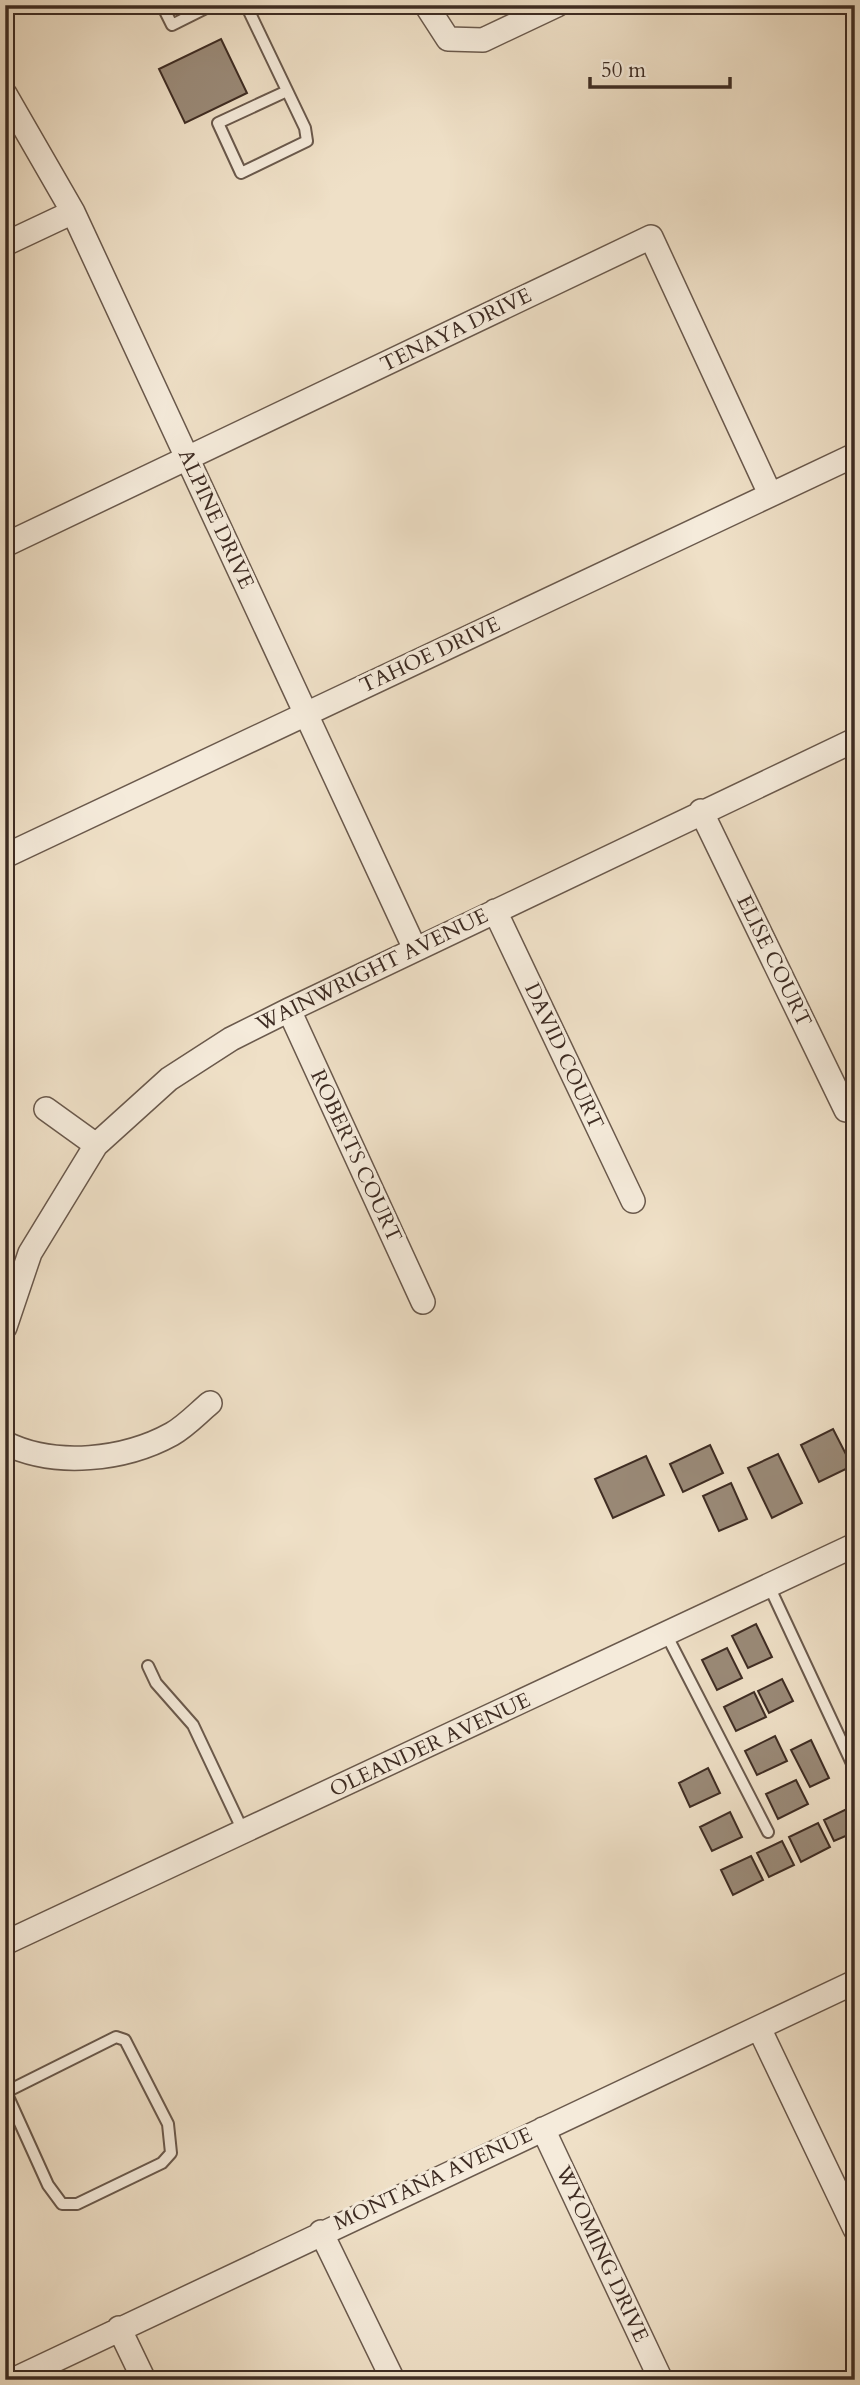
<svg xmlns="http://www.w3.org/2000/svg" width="860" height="2385" font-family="Cardo,serif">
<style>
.building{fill:#9a8a78;stroke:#3e2c23;stroke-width:2}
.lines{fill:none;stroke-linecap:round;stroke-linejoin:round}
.lane-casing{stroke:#6a594c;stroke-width:14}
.street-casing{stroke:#6a594c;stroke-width:26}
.lane{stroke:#f5ebdb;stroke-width:10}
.street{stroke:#f5ebdb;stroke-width:23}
.labels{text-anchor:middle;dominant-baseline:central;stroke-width:6;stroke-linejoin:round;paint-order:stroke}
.street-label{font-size:21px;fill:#3e2c23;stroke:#f5ebdb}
</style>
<rect width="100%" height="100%" fill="#efe0c7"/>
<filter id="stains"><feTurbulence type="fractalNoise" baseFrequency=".00286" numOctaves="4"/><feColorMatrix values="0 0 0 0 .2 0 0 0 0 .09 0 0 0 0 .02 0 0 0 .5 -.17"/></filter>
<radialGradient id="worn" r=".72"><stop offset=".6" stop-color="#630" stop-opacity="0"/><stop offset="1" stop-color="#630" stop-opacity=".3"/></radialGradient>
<path class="building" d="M221 39 247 93 185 123 159 69Z
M833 1429 852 1466 819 1482 801 1445Z
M710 1445 723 1473 683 1492 670 1464Z
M778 1454 802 1503 772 1518 748 1468Z
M646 1456 664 1495 613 1518 595 1479Z
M731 1483 747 1519 719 1531 703 1496Z
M756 1624 772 1657 748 1668 732 1636Z
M727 1648 742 1678 717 1690 702 1660Z
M782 1679 793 1701 769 1713 758 1691Z
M754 1692 766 1717 736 1731 724 1707Z
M775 1736 787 1761 757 1775 745 1751Z
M811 1740 829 1778 810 1787 791 1750Z
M708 1768 720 1793 690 1807 679 1783Z
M796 1780 808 1804 778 1819 766 1794Z
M855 1805V1832L834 1841 824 1820Z
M730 1812 742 1837 712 1851 700 1827Z
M818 1823 830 1847 801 1862 789 1837Z
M782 1841 794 1865 769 1877 757 1853Z
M751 1856 763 1880 733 1895 721 1870Z"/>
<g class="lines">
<g class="lane-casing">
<path id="lane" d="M162 5 172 25 212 5
M246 5 305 128 307 141 241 173 218 123 287 91
M769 1586 855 1770
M666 1634 768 1832
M148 1666 156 1683 193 1725 244 1833
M5 2090 48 2185 62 2204H77L162 2163 171 2153 168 2124 125 2040 116 2037 6 2092"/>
</g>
<g class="street-casing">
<path id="street" d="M426 5 448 39 483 40 557 5
M5 94 73 212 415 949
M5 244 73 212
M5 545 651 237 770 494
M701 811 846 1110
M5 856 855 455
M495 911 633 1201
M289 1010 423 1302
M46 1109 96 1145
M5 1327 30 1253 96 1145 169 1079 231 1039 289 1010 855 740
M5 1443C55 1468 125 1460 172 1434 186 1426 198 1413 210 1403
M5 1943 855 1545
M759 2028 855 2229
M543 2129 661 2380
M321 2232 393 2380
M119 2328 144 2380
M13 2380 855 1982"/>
</g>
<use href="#lane" class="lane"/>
<use href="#street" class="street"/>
</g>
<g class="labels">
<g class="street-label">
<text transform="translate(456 330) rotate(-26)">TENAYA DRIVE</text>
<text transform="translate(216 519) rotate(65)">ALPINE DRIVE</text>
<text transform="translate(430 655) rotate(-25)">TAHOE DRIVE</text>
<text transform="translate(774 961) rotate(64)">ELISE COURT</text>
<text transform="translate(372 970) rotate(-26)">WAINWRIGHT AVENUE</text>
<text transform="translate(564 1056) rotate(65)">DAVID COURT</text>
<text transform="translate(356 1156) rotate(65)">ROBERTS COURT</text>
<text transform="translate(430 1745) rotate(-25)">OLEANDER AVENUE</text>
<text transform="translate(433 2179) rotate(-25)">MONTANA AVENUE</text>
<text transform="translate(602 2254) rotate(65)">WYOMING DRIVE</text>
</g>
</g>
<rect width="860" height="2385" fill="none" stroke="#efe0c7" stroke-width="28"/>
<rect x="7" y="7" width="846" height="2371" fill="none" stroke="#3e2c23" stroke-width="3.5"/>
<rect x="14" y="14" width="832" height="2357" fill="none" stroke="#3e2c23" stroke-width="2"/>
<path d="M590 77v10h140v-10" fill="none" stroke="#3e2c23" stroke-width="3.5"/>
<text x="601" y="77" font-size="21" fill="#3e2c23" stroke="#f5ebdb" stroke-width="5" paint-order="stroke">50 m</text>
<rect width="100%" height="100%" filter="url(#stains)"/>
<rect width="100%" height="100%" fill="url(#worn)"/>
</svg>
